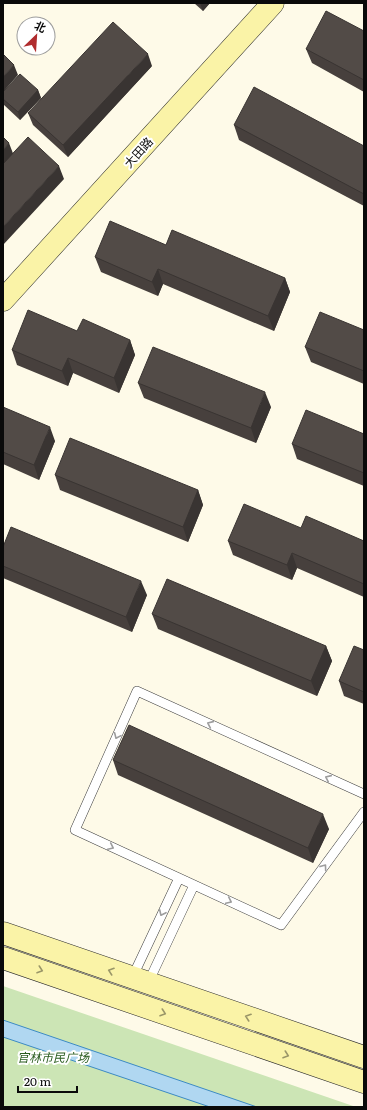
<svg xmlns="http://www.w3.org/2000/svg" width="367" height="1110" font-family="Literata,'Noto Sans SC',serif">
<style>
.green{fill:#cce5b5}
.water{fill:#b0d7f1;stroke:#3c8ac4}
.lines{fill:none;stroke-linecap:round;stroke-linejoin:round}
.lane-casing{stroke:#3d3d3d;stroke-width:10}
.secondary-casing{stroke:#2c2c2c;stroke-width:23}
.lane{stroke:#fff;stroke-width:9}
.secondary{stroke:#faf3a7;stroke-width:22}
.wall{fill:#47403d}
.shaded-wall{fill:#393432}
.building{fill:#524b47;stroke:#393432}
.oneway{stroke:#9d9d9d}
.oneway2{stroke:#9a9668}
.labels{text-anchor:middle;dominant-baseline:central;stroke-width:4;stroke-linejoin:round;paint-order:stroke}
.street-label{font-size:12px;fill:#0a0a0a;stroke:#fff}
.park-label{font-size:12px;font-style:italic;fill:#2a5c1f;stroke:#fff}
</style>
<rect width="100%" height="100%" fill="#fefae8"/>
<path class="green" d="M3 986 356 1107H3Z"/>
<path class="water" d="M3 1020 257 1107H210L3 1037Z"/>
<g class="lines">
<g class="lane-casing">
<path id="lane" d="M364 794 137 691 75 830 281 925 364 812
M132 978 179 878
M148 983 194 885"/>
</g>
<g class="secondary-casing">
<path id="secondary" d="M3 300 273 3
M3 933 364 1057
M3 958 364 1082"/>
</g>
<use href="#lane" class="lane"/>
<use href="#secondary" class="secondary"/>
</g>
<path class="wall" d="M194 3H210L203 11Z
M364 31V92L312 63 306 49Z
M152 66 68 157 33 125 28 113Z
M38 90 41 98 20 120 3 104V92Z
M234 125 364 146V206L239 140Z
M166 245 285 278 290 292 274 331 163 284 158 296 101 272 95 257Z
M364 330V384L311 362 305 347Z
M77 331 130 340 135 355 119 393 73 373 68 386 17 365 12 350Z
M138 383 271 407 256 443 144 398Z
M3 407 55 441 39 480 3 464Z
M364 434V486L297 459 292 444Z
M55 475 198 490 203 505 188 542 60 490Z
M301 528 364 541V597L297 568 292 580 233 555 228 541Z
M3 547 147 595 132 632 3 578Z
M152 614 326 646 332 661 317 696 158 629Z
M364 650V704L344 696 339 681Z
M113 760 329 829 313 863 118 775Z"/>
<path class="shaded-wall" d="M200 3H210L203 11Z
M148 54 152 66 68 157 63 145Z
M14 65 18 75 3 92V77Z
M38 90 41 98 20 120 18 112Z
M9 143 14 156 3 168V150Z
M59 166 64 179 3 245V227Z
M158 269 163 284 158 296 152 282Z
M285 278 290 292 274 331 268 316Z
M130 340 135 355 119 393 114 378Z
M68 358 73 373 68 386 62 371Z
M265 392 271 407 256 443 251 428Z
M50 427 55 441 39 480 34 465Z
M198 490 203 505 188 542 183 527Z
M292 553 297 568 292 580 287 565Z
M141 581 147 595 132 632 126 617Z
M326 646 332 661 317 696 311 681Z
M323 814 329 829 313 863 308 848Z"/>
<path class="building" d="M326 11 364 31V80L306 49Z
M113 22 148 54 63 145 28 113Z
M3 54 14 65 3 77Z
M20 74 38 90 18 112 3 99V92Z
M254 87 364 146V194L234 125Z
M3 137 9 143 3 150Z
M28 137 59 166 3 227V164Z
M110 221 166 245 172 230 285 278 268 316 158 269 152 282 95 257Z
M28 310 77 331 83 319 130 340 114 378 68 358 62 371 12 350Z
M320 312 364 330V371L305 347Z
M153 347 265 392 251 428 138 383Z
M3 407 50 427 34 465 3 452Z
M306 410 364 434V473L292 444Z
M70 438 198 490 183 527 55 475Z
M244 504 301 528 306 516 364 541V584L292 553 287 565 228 541Z
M11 527 141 581 126 617 3 566V547Z
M167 579 326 646 311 681 152 614Z
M354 646 364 650V692L339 681Z
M129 725 323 814 308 848 113 760Z"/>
<defs><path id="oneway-chevron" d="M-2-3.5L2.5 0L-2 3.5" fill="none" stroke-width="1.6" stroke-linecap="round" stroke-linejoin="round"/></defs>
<g class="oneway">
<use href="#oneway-chevron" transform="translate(210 724) rotate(-156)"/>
<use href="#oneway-chevron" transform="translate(117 736) rotate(114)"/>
<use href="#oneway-chevron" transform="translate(328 778) rotate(-156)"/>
<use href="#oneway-chevron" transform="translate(111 847) rotate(25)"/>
<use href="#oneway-chevron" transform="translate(324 867) rotate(-54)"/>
<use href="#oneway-chevron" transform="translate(229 901) rotate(25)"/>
<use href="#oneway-chevron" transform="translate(162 913) rotate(115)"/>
</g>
<g class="oneway2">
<use href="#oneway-chevron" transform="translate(40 970) rotate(19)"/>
<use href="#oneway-chevron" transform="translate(111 971) rotate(-161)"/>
<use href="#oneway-chevron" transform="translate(163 1013) rotate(19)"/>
<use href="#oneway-chevron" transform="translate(248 1017) rotate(-161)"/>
<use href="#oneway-chevron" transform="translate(286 1055) rotate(19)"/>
</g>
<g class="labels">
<g class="street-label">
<text transform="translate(138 152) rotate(-48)">大田路</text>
</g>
<g class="park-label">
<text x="53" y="1057">官林市民广场</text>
</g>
</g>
<rect width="367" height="1110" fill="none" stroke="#0a0a0a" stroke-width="8"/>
<g transform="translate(36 36) rotate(25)"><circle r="19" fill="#ffffff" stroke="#9d9d9d"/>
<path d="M0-3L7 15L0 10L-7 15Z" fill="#b02c2e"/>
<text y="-6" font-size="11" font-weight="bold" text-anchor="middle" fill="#0a0a0a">北</text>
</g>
<path d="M18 1086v6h59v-6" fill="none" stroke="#0a0a0a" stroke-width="2"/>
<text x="24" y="1086" font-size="12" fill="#0a0a0a" stroke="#ffffff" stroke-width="3" paint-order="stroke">20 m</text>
</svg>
